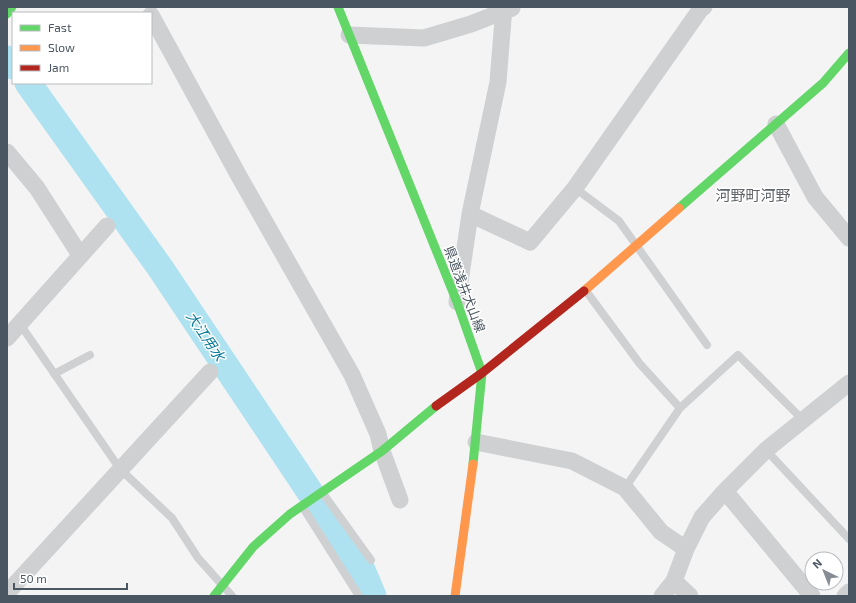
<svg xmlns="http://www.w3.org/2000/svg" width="856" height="603" font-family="'Exo 2','Noto Sans JP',sans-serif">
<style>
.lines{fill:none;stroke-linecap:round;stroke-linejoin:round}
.river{stroke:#aee2f0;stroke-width:27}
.lane{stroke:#ced0d2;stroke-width:8}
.street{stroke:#ced0d2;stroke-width:17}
.fast{stroke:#63d668;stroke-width:9}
.slow{stroke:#ff974d;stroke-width:9}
.jam{stroke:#b3261e;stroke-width:9}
.labels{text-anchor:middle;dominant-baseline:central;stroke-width:3;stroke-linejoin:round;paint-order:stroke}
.street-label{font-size:13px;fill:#4a5661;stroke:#fff}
.water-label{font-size:14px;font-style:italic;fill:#0c7c9b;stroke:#fff}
.quarter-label{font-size:15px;fill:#5f6368;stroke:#fff}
</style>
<rect width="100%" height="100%" fill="#f4f4f4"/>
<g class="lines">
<path class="river" d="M7 59 13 66
M28 83 161 269 362 570 373 596"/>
<path class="lane" d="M575 188 619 221 707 345
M586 291 640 364 680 408
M20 324 120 469 172 518 198 558 232 596
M54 374 90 355
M766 450 849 539
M625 488 680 408 738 355 803 420
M322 492 371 560
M302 506 359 596"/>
<path class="street" d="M151 15 240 178 352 375 378 434 382 451 400 500
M349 35 424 38 471 24 512 8
M776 124 815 197 849 238
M7 152 37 188 80 255
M470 214 530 242 575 188 700 10 704 7
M457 302 470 214 498 82 504 7
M7 338 107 226
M476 442 572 461 625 488 661 532 686 549
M725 491 812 596
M674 581 690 596
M7 593 210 372
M662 596 674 581 686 549 702 517 725 491 766 450 849 383
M845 596 849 592"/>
<path class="fast" d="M338 7 457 302 482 373 473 464
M7 14 12 7
M679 208 823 83 849 53
M214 596 253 547 290 514 382 451 436 406"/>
<path class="slow" d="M584 291 679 208
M455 596 473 464"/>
<path class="jam" d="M436 406 482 373 584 291"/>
</g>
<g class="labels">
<g class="street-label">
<text transform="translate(465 289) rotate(69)">県道浅井犬山線</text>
</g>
<g class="water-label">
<text transform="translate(206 336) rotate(56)">大江用水</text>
</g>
<g class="quarter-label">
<text x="753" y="195">河野町河野</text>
</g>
</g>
<rect width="856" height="603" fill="none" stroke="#4a5661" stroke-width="16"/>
<rect x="12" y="12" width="140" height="72" fill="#ffffff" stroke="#b7bbc0"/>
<rect x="20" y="25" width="20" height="6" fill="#63d668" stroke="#b7bbc0"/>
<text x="48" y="32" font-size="12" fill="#4a5661">Fast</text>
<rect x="20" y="45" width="20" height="6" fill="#ff974d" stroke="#b7bbc0"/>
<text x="48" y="52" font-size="12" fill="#4a5661">Slow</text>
<rect x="20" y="65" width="20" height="6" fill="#b3261e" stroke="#b7bbc0"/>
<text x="48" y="72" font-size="12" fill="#4a5661">Jam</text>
<g transform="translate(824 571) rotate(317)"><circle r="19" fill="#ffffff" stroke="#b7bbc0"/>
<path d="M0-3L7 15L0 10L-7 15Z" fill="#868d94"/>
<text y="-6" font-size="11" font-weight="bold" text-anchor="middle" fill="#4a5661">N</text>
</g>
<path d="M14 583v6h113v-6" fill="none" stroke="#4a5661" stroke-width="2"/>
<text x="20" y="583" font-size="12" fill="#4a5661" stroke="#ffffff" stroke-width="3" paint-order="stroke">50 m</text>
</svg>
